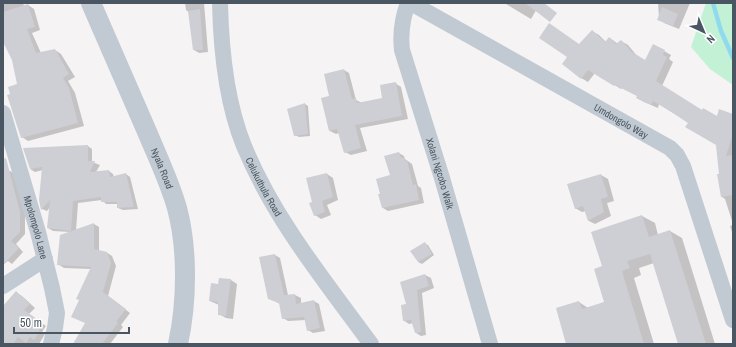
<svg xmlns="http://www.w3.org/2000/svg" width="736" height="347" font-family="'Archivo Narrow',sans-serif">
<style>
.green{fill:#c3f1d5}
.shadow{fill:#0003}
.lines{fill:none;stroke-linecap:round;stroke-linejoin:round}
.stream{stroke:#90daee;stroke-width:4.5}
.building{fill:#cdcfd5}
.minor{stroke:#c1cad2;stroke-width:16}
.tertiary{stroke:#c1cad2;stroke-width:20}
.labels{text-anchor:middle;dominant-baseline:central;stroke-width:3.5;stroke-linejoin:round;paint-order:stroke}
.street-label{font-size:10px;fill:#4a5661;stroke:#fff}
</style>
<rect width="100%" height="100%" fill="#f5f3f3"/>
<path class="green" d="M706 3H733V85L710 69 691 47Z"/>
<path class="shadow" d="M3 3H23L24 6 28 5 34 9 40 30 32 33 41 53 55 50 61 54 75 77 68 81 75 93 84 126 28 141 22 137 11 95 18 85 13 59 3 40Z
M185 3H204L208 52 199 53 194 50 190 13 186 10Z
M506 3H535L539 5 531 19 506 4Z
M658 3H692H690L679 29 664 23 659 17Z
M592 31 599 35 606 42 610 38 618 44 621 41 628 45 638 57 645 61 664 51 671 55 669 59 673 62 662 86 703 111 717 117 733 115V224L725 199 722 197 717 144 689 123 659 104 658 108 644 102 637 98 638 96 622 88 621 89 595 73 588 82 581 78 580 45Z
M344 70 349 73 356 100 362 103 384 99 395 83 401 87 408 119 360 128 367 151 351 155 345 152 339 133 336 134 330 131V96Z
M305 104 308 106 310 136 299 137 295 135Z
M88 146 92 149V162L100 165 96 172 109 171 113 174 114 177 126 174 130 177 138 209 123 210 118 208V204H106L102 200 78 203 76 231 94 224 99 227V251L106 252 112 256 116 266 108 296 130 313 121 325 123 327 110 344H74L86 323 80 300 91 269 64 268 58 264 71 232 53 231 48 228 50 207 47 211 42 209 40 200 43 170 35 172 30 169Z
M399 153 404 156 405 159 412 164 418 186 421 188 424 203 388 211 383 208 381 194 391 176Z
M10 171 15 174 25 215V234L16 244 23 252 12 264 8 261 3 265V173Z
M327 174 333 178 338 200 327 205 331 215 321 219 315 215 314 202Z
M601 175 608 179 614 201 607 203 611 216 595 224 589 221 586 211 582 212 575 208Z
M642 216 655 223 658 235 670 231 682 238 715 344H679L654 263 639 268 641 275 634 278 654 344H567L579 302 588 308 605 302 603 267Z
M733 225V235L730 226Z
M425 244 428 245 434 255 422 264 418 262Z
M275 255 280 258 288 295H295L301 298V304L314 301 319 304 325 331 313 333 308 330 306 320 288 321 283 318 280 304 269 298Z
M425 275 431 278 434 288 422 293 426 335 421 336 416 333 413 323 409 324 403 320 408 305Z
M231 280 237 284 233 319 226 318 219 314V305L210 301 219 285Z
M16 293 22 296 35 308 29 314 46 326 42 332 45 334 39 344H3V307Z"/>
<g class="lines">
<path class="stream" d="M713 3 721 31 733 58"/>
</g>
<path class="building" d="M525 3H544L557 13 550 22Z
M28 4 35 27 27 29 36 53 55 49 69 74 63 78 69 88 78 123 21 138 7 95 10 94 8 87 17 84 12 60 3 42V12Z
M662 7 678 14 673 26 657 20Z
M200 9 203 50H193L188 11Z
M549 23 579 44 592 30 605 42 609 37 616 44 621 40 632 52 645 60 653 44 665 50 663 55 667 57 656 81 702 110 703 108 717 116 719 109 733 114V134L726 156 733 155V195L721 197 717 174H719L716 145 685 127 688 123 673 113 653 101 651 105 636 98 637 96 615 85 614 86 588 70 581 79 562 64 567 57 539 38Z
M344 69 352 99 356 98 357 103 382 98 380 85 396 82 402 116 355 125 361 148 344 153 337 129 329 131 321 98 329 96 324 74Z
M305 103 308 134 294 136 287 109Z
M88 145V161H95L90 172 109 170 110 177 126 173 134 207 117 208V202H101V197L73 201 71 231 47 228 50 200 41 210 39 200 42 167 30 169 23 148Z
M399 152 401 158 404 157 405 161 407 160 413 185 416 184 419 200 382 208 378 194H380L376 179 390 175 384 156Z
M6 158 20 212V232L11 241 19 248 3 265V159Z
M327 173 333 197 322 201 325 212 314 216 309 203 312 202 306 178Z
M601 174 608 197 601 199 604 212 588 221 583 206 575 209 567 184Z
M642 215 649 237 670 230 706 344H678L650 254 627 261 630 268 622 271 644 344H566L556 308 579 301 582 309 604 302 594 269 602 266 591 232Z
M94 223V249L107 252 111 263 103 292 126 309 116 322 118 323 102 344H73L85 323 71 317 79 300 76 299 91 267 57 265 60 235Z
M425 242 432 254 418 262 410 251Z
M275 254 284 295 295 294 296 304 314 300 320 328 307 331 304 317 282 319 279 303 268 299 259 257Z
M425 274 429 286 417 290 421 332 415 333 411 320 403 321 401 305 406 304 400 282Z
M219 278 231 279 226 316 218 315V302L209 301 211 283 218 284Z
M16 291 30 304 24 310 41 322 37 328 40 330 34 340 30 337 26 343 18 337 13 344H3V306Z"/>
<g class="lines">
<g class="minor">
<path id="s1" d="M220 3C221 50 226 102 244 146 274 219 325 281 371 344"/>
<path id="s2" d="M408 3C402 19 400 33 402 50L442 178 490 344"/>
<path id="s3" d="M411 3 670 148 677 155 683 166 733 320"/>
<path id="s4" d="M3 113 38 232 52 288 57 313 55 328 51 344"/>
<path d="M3 286 45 259"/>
</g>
<path class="tertiary" id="s5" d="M91 3C110 47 129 90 148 134 158 158 170 183 177 208 188 249 187 303 178 344"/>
</g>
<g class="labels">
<g class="street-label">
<text stroke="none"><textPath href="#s3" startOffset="241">Umdongolo Way</textPath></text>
<text stroke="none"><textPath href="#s5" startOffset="180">Nyala Road</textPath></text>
<text stroke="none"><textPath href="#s2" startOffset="177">Xolani Ngcobo Walk</textPath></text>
<text stroke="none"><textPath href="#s1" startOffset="191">Celukuthula Road</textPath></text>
<text stroke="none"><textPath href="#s4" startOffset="119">Mpolompolo Lane</textPath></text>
</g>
</g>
<rect width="736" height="347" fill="none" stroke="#4a5661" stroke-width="8"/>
<g transform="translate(704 32) rotate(136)" stroke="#ffffff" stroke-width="3" paint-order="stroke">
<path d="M0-3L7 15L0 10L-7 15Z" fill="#4a5661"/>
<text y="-6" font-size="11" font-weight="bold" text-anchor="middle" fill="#4a5661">N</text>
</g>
<path d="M14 327v6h115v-6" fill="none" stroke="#4a5661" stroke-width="2"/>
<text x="20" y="327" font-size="12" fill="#4a5661" stroke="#ffffff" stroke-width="3" paint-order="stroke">50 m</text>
</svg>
